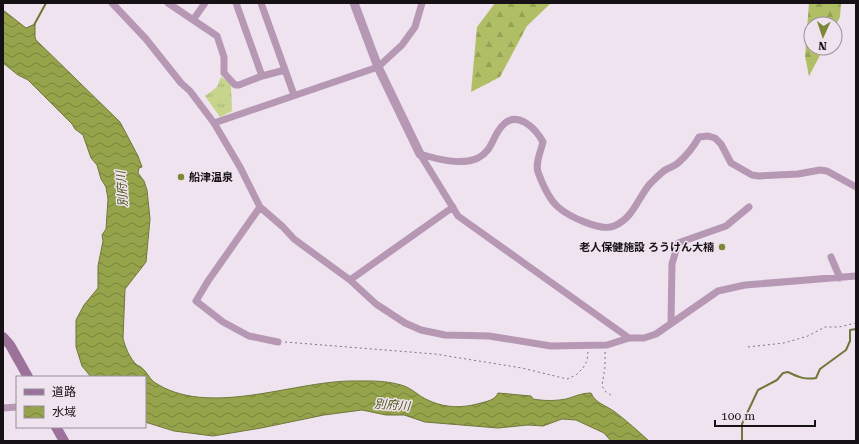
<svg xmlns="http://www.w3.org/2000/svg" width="859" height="444" font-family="'Roboto Serif','Noto Sans JP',serif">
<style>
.grass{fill:url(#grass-tufts)}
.forest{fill:url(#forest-firs)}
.water{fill:url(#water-waves);stroke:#6f773a}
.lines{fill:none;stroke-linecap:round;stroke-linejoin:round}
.stream{stroke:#6f773a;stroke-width:2}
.path{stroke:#7b747b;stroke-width:1;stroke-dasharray:2 3;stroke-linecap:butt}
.minor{stroke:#b698b4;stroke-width:7}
.tertiary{stroke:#b698b4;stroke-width:9}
.secondary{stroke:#9c719a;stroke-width:10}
.poi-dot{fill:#7b8836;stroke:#efe3ef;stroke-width:1.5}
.labels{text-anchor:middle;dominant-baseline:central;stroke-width:3;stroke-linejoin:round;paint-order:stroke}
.poi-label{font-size:11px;font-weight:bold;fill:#151115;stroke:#efe3ef;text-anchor:start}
.water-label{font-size:12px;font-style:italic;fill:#4f5817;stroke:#efe3ef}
</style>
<defs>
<pattern id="grass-tufts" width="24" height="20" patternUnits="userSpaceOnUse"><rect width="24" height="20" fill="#c7d48c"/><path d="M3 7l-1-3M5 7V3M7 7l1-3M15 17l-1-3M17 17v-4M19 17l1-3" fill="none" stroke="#aab578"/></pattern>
<pattern id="forest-firs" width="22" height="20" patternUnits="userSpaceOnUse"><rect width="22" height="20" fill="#b0bf65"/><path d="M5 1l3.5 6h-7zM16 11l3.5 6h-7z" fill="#96a357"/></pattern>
<pattern id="water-waves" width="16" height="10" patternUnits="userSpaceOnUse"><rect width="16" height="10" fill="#95a34a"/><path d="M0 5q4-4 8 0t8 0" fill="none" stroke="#78833c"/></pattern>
</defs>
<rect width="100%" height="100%" fill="#efe3ef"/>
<path class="grass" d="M221 77 226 80 229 79 231 84 232 111 220 117 205 96 217 87Z"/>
<path class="forest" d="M495 3H551L527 26 500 77 471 92 477 27Z
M809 3H841L840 17 835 27V24H811V48H824L809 76 805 56Z"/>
<path class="water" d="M3 10 26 28 35 24V37L36 40 120 122 138 156 142 167 139 168 138 173 144 181 147 190 150 219 146 262 125 289 123 338C125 347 130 359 137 365 139 366 141 367 142 368 147 372 149 378 154 382 207 418 291 382 350 381 368 381 384 380 401 385 409 387 416 393 422 397 441 408 460 409 481 403 488 401 495 400 498 393L531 396 533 399C544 401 555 401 566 399 574 397 581 393 591 393 596 404 606 405 615 412 627 421 638 431 649 441H611L604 433 576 420 562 419 543 426 528 425 498 428 425 422 404 415H386L362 410 324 415 261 428 213 436 174 431 145 422V377H91L82 366 76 347V320L84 305 98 288V266L103 241 102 235 106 229 108 199 106 187 101 179 97 165 91 158 83 135 75 129 72 124 28 80 18 75 3 63Z"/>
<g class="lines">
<path class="stream" d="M34 25 46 3
M742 441V424L758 390 777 380 783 373 788 372C798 377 805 380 816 378L820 369 846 350 850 341V330L856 329"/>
<path class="path" d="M285 342 435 354 522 368 567 379 576 375 583 368 587 361 588 352
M748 347 784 343 808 336 825 327H839L856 323
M605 352V367L602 386 605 391 612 396"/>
<path class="minor" d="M112 3 146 39 181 83 190 91 214 123 240 167 260 207 283 227 294 239 350 280 376 304 405 323 421 330 445 335 489 336 551 346 607 345 629 338H644L656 334 718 291 745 285 856 276
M168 3 217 36 224 57V73L235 85H239L262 76 285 70
M236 3 262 76
M261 3 294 95
M193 20 205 3
M214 123 378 67 402 45 415 27 422 3
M420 154C437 159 461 166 478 158 493 150 492 137 502 126 517 109 536 129 543 142 541 151 535 163 538 172 542 183 549 199 558 207 568 216 601 232 614 226 633 218 637 200 649 185 654 180 661 172 667 169 671 167 675 166 678 163 686 156 694 146 699 137L708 136 715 138 721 144 731 163 752 175 759 176 798 174 820 170 827 171 856 187
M420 154 458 216 629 338
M260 207 208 281 196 301 223 322 249 336 278 342
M831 257 840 278
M350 280 453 207
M671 323 672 264 678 243 726 226 749 207
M3 408 17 407"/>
<path class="tertiary" d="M354 3 378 67 420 154"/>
<path class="secondary" d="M3 337 10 345 28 377
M56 427 64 441"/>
</g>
<g class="poi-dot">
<circle cx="181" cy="177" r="4"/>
<circle cx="722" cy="247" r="4"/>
</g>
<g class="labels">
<g class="poi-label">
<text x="189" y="177">船津温泉</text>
<text x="714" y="247" text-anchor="end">老人保健施設 ろうけん大楠</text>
</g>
<g class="water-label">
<text transform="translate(122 189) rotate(-94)">別府川</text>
<text transform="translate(392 405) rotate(4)">別府川</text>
</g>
</g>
<rect width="859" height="444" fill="none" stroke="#151115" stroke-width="8"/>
<rect x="16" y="376" width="130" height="52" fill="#efe3ef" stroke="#988f98"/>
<rect x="24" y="389" width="20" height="6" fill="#9c719a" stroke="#988f98"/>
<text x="52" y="396" font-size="12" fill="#151115">道路</text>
<rect x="24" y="406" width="20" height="12" fill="url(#water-waves)" stroke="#988f98"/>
<text x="52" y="416" font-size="12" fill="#151115">水域</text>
<g transform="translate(823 36) rotate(183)"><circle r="19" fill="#efe3ef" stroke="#988f98"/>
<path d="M0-3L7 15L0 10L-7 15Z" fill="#7b8836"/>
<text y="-6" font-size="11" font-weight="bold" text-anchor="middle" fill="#151115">N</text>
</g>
<path d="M715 420v6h100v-6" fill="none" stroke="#151115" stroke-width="2"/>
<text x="721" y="420" font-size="12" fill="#151115" stroke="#efe3ef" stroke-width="3" paint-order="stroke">100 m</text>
</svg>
